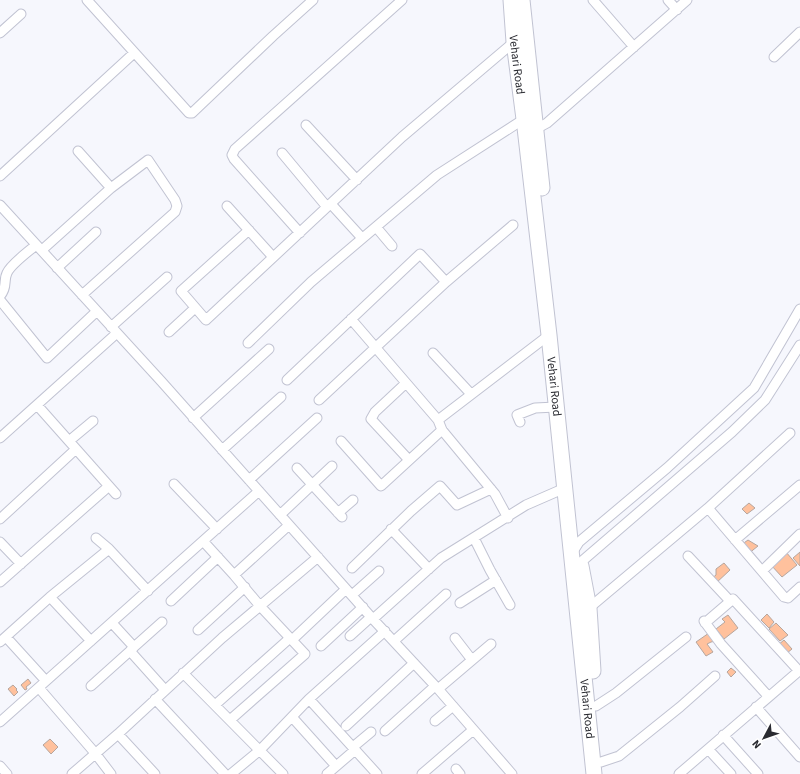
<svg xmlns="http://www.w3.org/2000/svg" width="800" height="774" font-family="'Source Sans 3',sans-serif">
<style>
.building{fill:#ffc19d;stroke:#b6a69e}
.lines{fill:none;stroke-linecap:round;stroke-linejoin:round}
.minor-casing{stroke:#c1c3d2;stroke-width:11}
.primary-casing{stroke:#c1c3d2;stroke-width:17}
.minor{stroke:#fff;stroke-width:9}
.primary{stroke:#fff;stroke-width:15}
.labels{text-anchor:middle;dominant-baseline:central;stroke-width:3.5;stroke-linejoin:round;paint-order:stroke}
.street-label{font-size:12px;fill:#292a30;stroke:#fff}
</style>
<rect width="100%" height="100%" fill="#f6f7fd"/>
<path class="building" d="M749 503 755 508 747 514 742 509Z
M748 540 758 546 748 554 741 545Z
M786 552 797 565 782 577 771 565Z
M800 552V566L793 558Z
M724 563 730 570 715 584 711 579 716 575V569Z
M767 614 774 622 769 628 761 620Z
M728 615 738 628 724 639 716 629 725 622 722 619Z
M776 623 788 635 780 641 769 629Z
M709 633 716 641 711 642 707 644 713 652 706 656 696 642Z
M784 640 792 649 787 653 778 645Z
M731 668 736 672 731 677 727 672Z
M28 679 31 683 26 687 27 689 25 690 21 685Z
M13 685 17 689 16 690 18 692 14 696 8 689Z
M50 739 58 747 51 754 43 745Z"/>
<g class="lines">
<g class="minor-casing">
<path id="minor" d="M87 0 189 113H192L273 36 313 0
M593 0 634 47
M668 0 677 10
M0 33 21 14
M774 57 800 32
M306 125 357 180
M536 129 547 123 687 0
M78 151 111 188
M282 153 327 207
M0 176 134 53
M331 204 362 238
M0 205 161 381 371 617 439 690 512 774
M227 206 273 257
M376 227 392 246
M249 230 181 291 206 320 402 137 514 42
M300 233 234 159 232 155 235 149 402 0
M42 250 111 188 148 160 175 200 177 206 175 212 82 295
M57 268 96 232
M0 296C8 287 3 281 7 273 11 264 28 252 36 245
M0 300 47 358 97 311
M351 319 438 420 442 430 495 494 508 518
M111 327 167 277
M169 332 195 308
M248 343 311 282 437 175 524 119
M433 353 471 394
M287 380 420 254 446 282
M406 383 375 412 371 419 409 460
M319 400 446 282 513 225
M37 405 116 494
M193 418 269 349
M438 420 549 335
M520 422 517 415 535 408 556 407
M0 438 117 333
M69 441 93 421
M341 441 381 486 442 430
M222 450 281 397
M297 468 342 517
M249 480 317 418
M174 484 217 529
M708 508 784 597 788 598 800 587
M338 513 353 500
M280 515 332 466
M0 519 76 449
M391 529 429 569
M96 538 109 549 148 591
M474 538 490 570 510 605
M735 540 800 485
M203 541 234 575 289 525
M0 542 21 564
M572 553 579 542 667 468 754 388 800 309
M688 556 730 601
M573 562H581L732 432 765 400 800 345
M352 568 411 511 440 486 457 505 491 489
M762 571 800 534
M0 582 109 486
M352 595 379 571
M50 597 91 641
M171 601 218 557
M460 603 496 580
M589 608 708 508 790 433
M373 619 441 558 526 505 565 488
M704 621 721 644 768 696
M112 623 134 647 130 651 165 690
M705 623 733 599 799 671
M198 630 245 587
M350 636 371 617
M6 637 46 681
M455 638 472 660
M292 640 346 589
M394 641 446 594
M0 642 50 597 109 549
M321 646 363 607
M134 647 162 622
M183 673 283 774
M91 686 130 651
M39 688 95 753 111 774
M438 689 491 644
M155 699 225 774
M309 699 377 774
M215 705 290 638
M596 706 616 693 686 637
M756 707 800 757
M292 717 336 766
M230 720 305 654 260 606 234 575
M435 721 453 706
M0 722 259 491
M346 726 414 663
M385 731 435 686
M118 734 155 774
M723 735 758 774
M353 747 371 732
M708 749 731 774
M601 762 619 756 680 707 715 676
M0 766 7 774
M456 769 460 774
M72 774 118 734 222 638 318 557
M231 774 260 750 309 699 385 631
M327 774 355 750
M422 774 473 730
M679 774 800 670"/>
</g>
<g class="primary-casing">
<g id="primary">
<path id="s1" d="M511 0 514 42 524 119 549 335 594 774"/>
<path d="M522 0 542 188"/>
<path d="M581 566 589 608 593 671"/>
</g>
</g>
<use href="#minor" class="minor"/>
<use href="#primary" class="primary"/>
</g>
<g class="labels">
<g class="street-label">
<text stroke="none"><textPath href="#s1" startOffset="65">Vehari Road</textPath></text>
<text stroke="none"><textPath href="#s1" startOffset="389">Vehari Road</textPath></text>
<text stroke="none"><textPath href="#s1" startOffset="713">Vehari Road</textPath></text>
</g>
</g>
<g transform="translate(764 738) rotate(229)" stroke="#ffffff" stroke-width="3" paint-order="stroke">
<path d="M0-3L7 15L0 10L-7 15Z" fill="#292a30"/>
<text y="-6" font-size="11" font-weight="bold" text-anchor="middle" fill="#292a30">N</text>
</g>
</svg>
